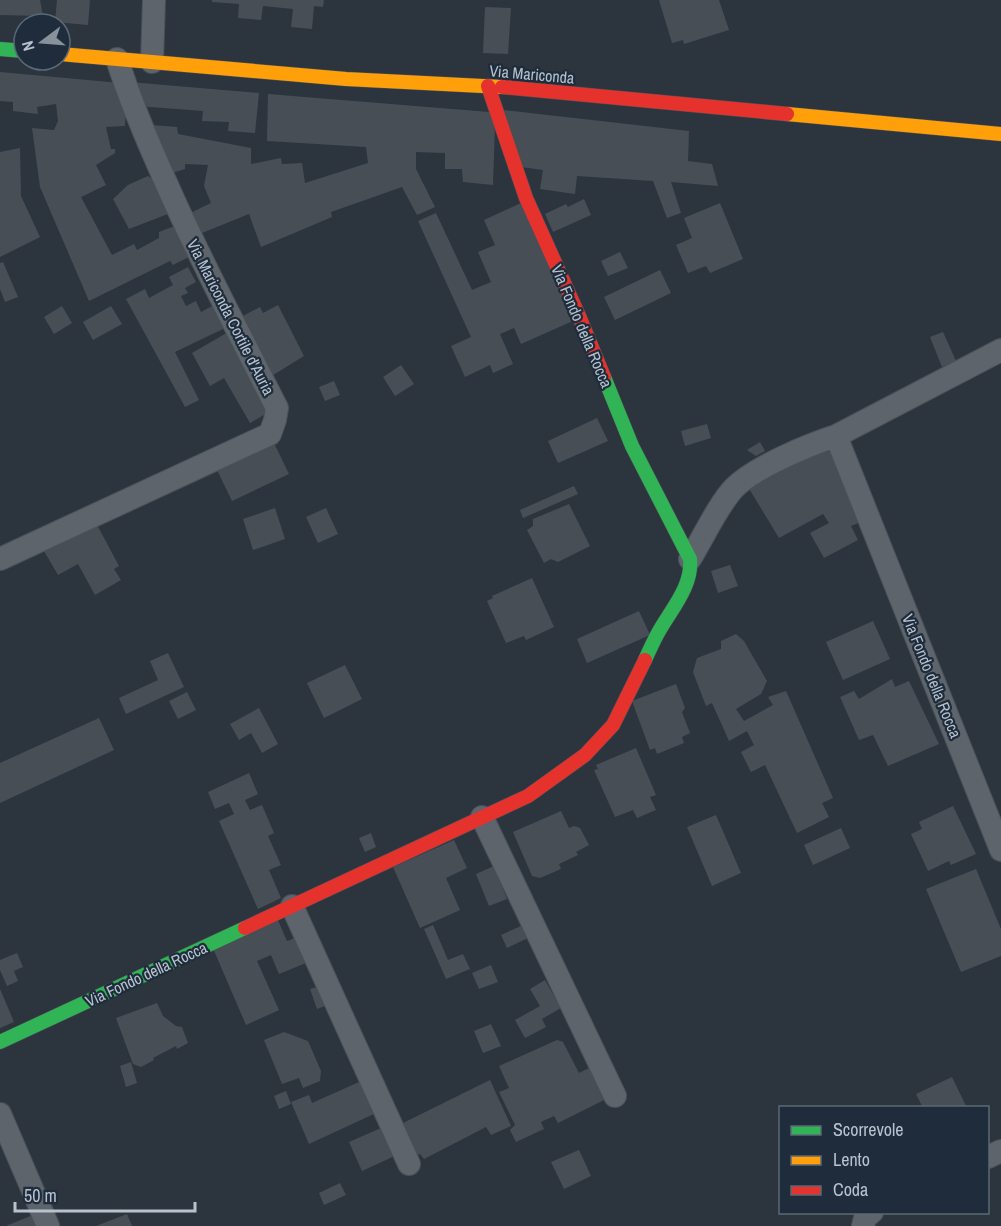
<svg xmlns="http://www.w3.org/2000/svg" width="1001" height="1226" font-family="'Archivo Narrow',sans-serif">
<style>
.building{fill:#474e56}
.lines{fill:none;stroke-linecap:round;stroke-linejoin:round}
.street-casing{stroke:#4b5158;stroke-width:24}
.fast-casing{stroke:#4b5158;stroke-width:15}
.slow-casing{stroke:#4b5158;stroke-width:15}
.jam-casing{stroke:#4b5158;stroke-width:15}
.street{stroke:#5d646b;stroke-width:22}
.fast{stroke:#30b455;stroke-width:14}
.slow{stroke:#ff9f0a;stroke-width:14}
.jam{stroke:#e5322d;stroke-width:14}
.labels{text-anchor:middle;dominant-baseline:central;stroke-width:4.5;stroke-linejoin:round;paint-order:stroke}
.street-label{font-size:16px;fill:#b7c2ce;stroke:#1e2c3b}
</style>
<rect width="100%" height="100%" fill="#2c353e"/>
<path class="building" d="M0 0H40L43 16 0 15Z
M57 0H90L88 25 55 22Z
M212 0H324L323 7 314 6 312 29 291 27 293 9 263 6 261 20 238 18 239 4 212 2Z
M659 0H719L729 30 684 44 683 40 672 43Z
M485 7 511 8 508 54 483 53Z
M0 72 120 83V102H126L125 126 106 127 111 149H115V153L96 165 106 185 81 197 112 255 134 244 137 250 159 238V232L177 225 193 255 173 265 170 261 89 301 40 187 32 128 54 130 58 121 56 104 37 107 38 114 13 111V102L0 101Z
M129 82 259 93 255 133 228 131 229 122 202 121 203 111 137 106Z
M268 94 489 112 495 124 493 185 463 182 462 169H445V153L416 152V169L435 207 417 215 402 187 331 212 332 217 261 247 249 214 197 235 186 215 211 203 204 186 208 165 185 164V169L169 174 151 125 177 127 178 134 251 148V164L281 158 282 164 302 163 305 183 368 163 366 147 267 141Z
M503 110 689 131 688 161 712 164 718 186 671 182 681 213 667 218 653 181 577 176 575 194 540 189 543 170 521 167Z
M20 148 21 196 40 237 0 257V152Z
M148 176 162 186 173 212 129 229 113 199 128 185Z
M584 199 591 215 553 232 545 214 566 204 568 207Z
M521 203 575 320 521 344 514 328 500 334 513 364 493 373 490 365 465 377 451 346 471 337 418 221 436 213 472 290 491 282 478 252 495 245 484 220Z
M720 203 743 259 710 273 706 266 688 273 676 245 692 238 684 218Z
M620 252 628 268 608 276 601 261Z
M3 262 18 297 5 302 0 289V263Z
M188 267 196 282 185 288 188 293 181 296 186 306 196 301 201 312 214 305 225 328 175 352 199 400 185 407 126 299 145 289 149 298 173 285 169 277Z
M660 270 671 293 615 320 604 297Z
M278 305 304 356 270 377 239 318 260 307 263 313Z
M62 306 72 323 54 334 44 317Z
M111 306 122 324 93 340 83 322Z
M230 331 274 409 250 423 224 378 210 386 192 353Z
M943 332 956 361 942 367 930 337Z
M401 365 414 384 395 396 383 377Z
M334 381 340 395 325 401 319 387Z
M597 418 608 441 558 463 548 441Z
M707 424 711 438 685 446 681 431Z
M760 442 765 451 756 456 747 450Z
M274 443 289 474 232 501 217 470Z
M819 448 831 452 861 522 851 526 858 540 824 558 810 533 829 523 823 514 779 538 748 487Z
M574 486 578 494 523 518 520 510Z
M569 504 590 546 558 562 551 559 544 563 527 530 533 526V519Z
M275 508 285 539 253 550 243 519Z
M326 508 338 534 318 543 306 517Z
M96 523 119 566 114 569 121 580 95 595 78 564 58 575 44 551Z
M730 565 738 586 718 593 711 571Z
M532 578 554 627 526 640 524 636 506 643 487 601 493 598 492 596Z
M639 611 650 635 587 663 577 639Z
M873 621 890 659 843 680 826 642Z
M736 634 744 641 767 681 761 694 736 709 744 721 773 705 768 697 786 691 833 798 822 803 829 817 797 833 765 765 751 772 741 752 754 745 747 731 729 741 712 703 706 706 693 672 697 658 721 649V641Z
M168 653 184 687 126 714 119 698 158 680 150 661Z
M345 665 362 699 324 718 307 683Z
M892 679 895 687 909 681 939 744 888 766 873 735 859 740 840 697 854 691 859 699Z
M676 684 685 708 682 712 690 733 682 737 684 743 657 754 655 748 650 750 632 701Z
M187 692 196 710 178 719 169 701Z
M259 708 278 744 262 753 251 733 239 740 230 724Z
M99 718 114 750 0 803V763Z
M636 748 656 795 650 797 656 810 637 818 633 810 615 817 594 770 598 769 596 765Z
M249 773 258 794 245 800 250 810 262 805 274 833 268 836 281 865 269 870 281 898 258 909 219 821 234 814 229 803 215 809 208 792Z
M953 806 976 854 951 865 949 861 928 871 911 834 922 829 919 822Z
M561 811 569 828 574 826 580 828 589 845 576 852 578 855 559 864 561 869 540 878 532 876 513 832Z
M716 815 741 873 712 886 687 827Z
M841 828 850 848 813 865 804 845Z
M371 833 376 847 365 852 359 838Z
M454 840 467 868 446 878 460 910 420 928 393 867Z
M494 866 507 899 489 906 476 874Z
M976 869 1001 929V956L961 972 926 889Z
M277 918 287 941 300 936 311 961 279 974 271 955 257 961 279 1010 246 1025 212 946Z
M433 925 448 960 463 954 470 969 446 979 424 929Z
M521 926 528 938 507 948 501 935Z
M17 953 23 967 14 971 18 981 7 986 0 970V960Z
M491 965 498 982 479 989 472 973Z
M545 980 561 1008 542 1019 546 1027 525 1038 515 1020 540 1006 530 989Z
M326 984 333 1003 317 1009 310 989Z
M0 989 14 1022 0 1028Z
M157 1003 163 1016 176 1026 182 1027 188 1043 177 1049 176 1046 153 1058 154 1060 141 1067 133 1064 116 1018Z
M491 1024 501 1046 483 1053 474 1031Z
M284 1032 308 1041 321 1071 320 1081 303 1088 299 1078 282 1084 264 1040Z
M557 1040 563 1042 579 1073 591 1067 606 1099 558 1123 554 1116 541 1122 544 1129 516 1142 510 1130 515 1125 499 1092 509 1088 499 1066Z
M131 1062 137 1083 126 1087 120 1066Z
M952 1077 967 1108H923L916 1094Z
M368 1078 376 1113 309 1144 291 1102 309 1095 312 1103Z
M490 1080 511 1126 491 1135 486 1127 424 1159 420 1154 415 1156 401 1124Z
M286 1091 291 1104 279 1109 274 1096Z
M390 1124 399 1154 362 1171 349 1142Z
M579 1150 591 1176 564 1189 551 1162Z
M340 1183 346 1195 324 1205 319 1193Z
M127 1214 132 1226H96Z
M33 1215 37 1226H6Z"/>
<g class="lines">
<g class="street-casing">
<path id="street" d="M152 62 154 0
M1001 350 836 436 1001 850
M0 559 270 434 275 420 277 408C240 335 201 262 168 187 149 145 131 104 117 59
M690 559C703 538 718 505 734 488 755 467 808 445 836 436
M482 817 615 1096
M292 906 409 1164
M0 1114 48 1226
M988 1157 1001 1151
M863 1226 865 1218 872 1212"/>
</g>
<g class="fast-casing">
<path id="fast" d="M0 49 24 51
M604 377 632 446 690 559C693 586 670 611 658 633 653 642 649 651 645 660
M0 1042 245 928"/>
</g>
<g class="slow-casing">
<path id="slow" d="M60 54 346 79 502 87
M787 114 1001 134"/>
</g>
<g class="jam-casing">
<path id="jam" d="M488 86 526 198 579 316 604 377
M502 87 787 114
M245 928 528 796 585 755 613 725 645 660"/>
</g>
<use href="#street" class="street"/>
<use href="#fast" class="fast"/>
<use href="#slow" class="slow"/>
<use href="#jam" class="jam"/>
</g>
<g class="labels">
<g class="street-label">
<text transform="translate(532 74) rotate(5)">Via Mariconda</text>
<text transform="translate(231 317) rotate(63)">Via Mariconda Cortile d'Auria</text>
<text transform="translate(582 326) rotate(67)">Via Fondo della Rocca</text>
<text transform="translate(932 676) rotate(68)">Via Fondo della Rocca</text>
<text transform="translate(146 974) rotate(-25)">Via Fondo della Rocca</text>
</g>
</g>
<rect x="779" y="1106" width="210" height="108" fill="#1e2c3b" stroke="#5b6876" stroke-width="1.5"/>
<rect x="791" y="1126" width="30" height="9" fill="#30b455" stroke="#5b6876" stroke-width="1.5"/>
<text x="833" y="1136" font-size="18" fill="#b7c2ce">Scorrevole</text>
<rect x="791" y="1156" width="30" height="9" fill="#ff9f0a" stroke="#5b6876" stroke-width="1.5"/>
<text x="833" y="1166" font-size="18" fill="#b7c2ce">Lento</text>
<rect x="791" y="1186" width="30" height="9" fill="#e5322d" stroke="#5b6876" stroke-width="1.5"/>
<text x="833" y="1196" font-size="18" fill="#b7c2ce">Coda</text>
<g transform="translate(42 42) rotate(254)"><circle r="28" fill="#1e2c3b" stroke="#5b6876" stroke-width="1.5"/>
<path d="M0-4.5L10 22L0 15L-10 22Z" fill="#86919c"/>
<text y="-9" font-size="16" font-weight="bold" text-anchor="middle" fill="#b7c2ce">N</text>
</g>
<path d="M15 1202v9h180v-9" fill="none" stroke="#b7c2ce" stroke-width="3"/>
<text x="24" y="1202" font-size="18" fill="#b7c2ce" stroke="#1e2c3b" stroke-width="4.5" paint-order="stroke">50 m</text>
</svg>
